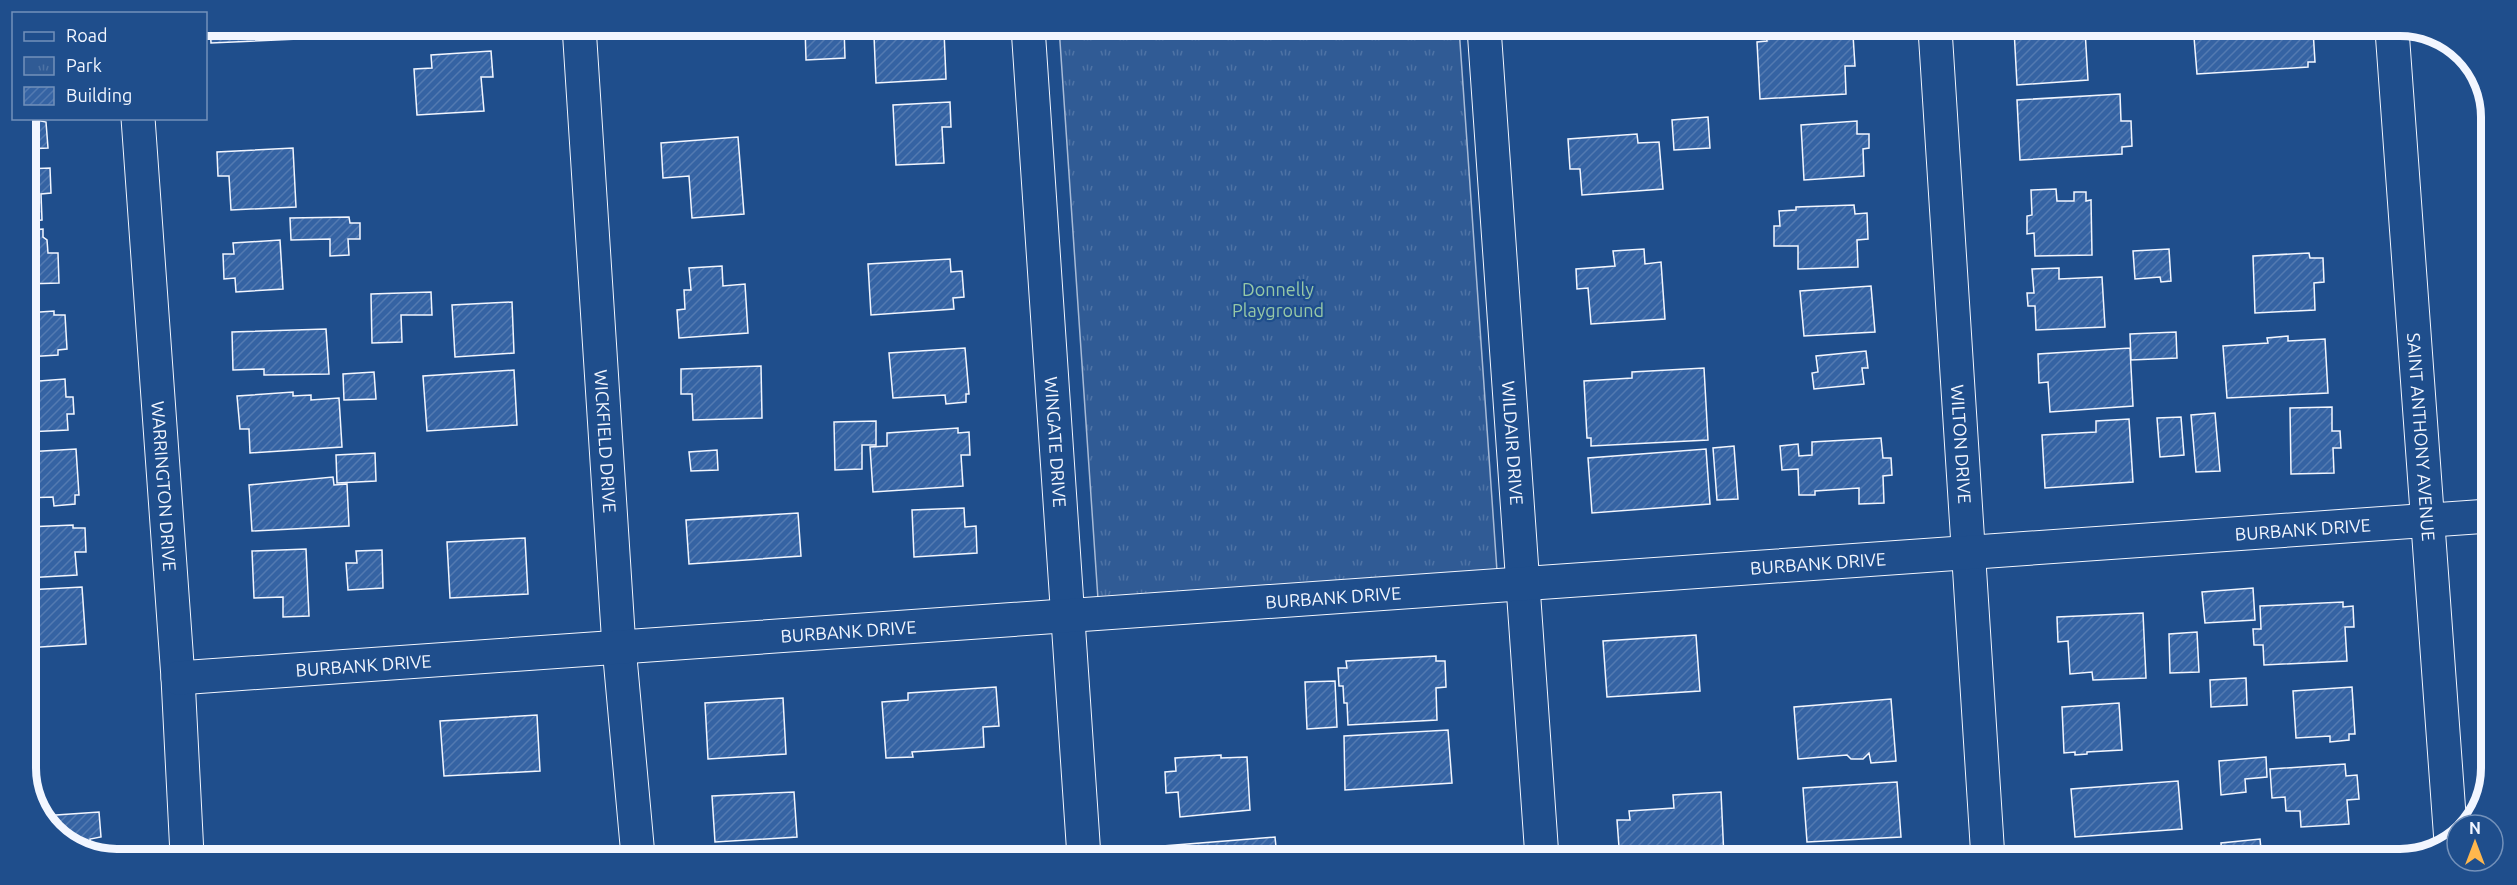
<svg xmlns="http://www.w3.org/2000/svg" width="2517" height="885" font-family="Ubuntu,sans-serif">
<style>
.park{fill:url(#park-tufts);stroke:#a8bbd7;stroke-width:1.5}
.building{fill:url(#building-hatch);stroke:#f2f6ff;stroke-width:1.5}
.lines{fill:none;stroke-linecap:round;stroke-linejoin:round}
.minor-casing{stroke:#f2f6ff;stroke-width:35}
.minor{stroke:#1f4e8c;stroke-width:33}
.labels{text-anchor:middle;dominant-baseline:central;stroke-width:4.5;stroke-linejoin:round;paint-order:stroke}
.park-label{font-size:18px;fill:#97c8a6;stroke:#1f4e8c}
.street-label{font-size:18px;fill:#f2f6ff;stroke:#1f4e8c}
.rim{fill:none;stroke:#f2f6ff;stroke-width:8}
</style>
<defs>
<pattern id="park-tufts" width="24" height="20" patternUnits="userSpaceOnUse" patternTransform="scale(1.5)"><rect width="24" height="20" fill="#305b95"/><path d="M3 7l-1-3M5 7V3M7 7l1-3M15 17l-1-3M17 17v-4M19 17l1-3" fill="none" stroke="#4e73a5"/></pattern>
<pattern id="building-hatch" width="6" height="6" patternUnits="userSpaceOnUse" patternTransform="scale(1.5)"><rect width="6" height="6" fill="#3563a3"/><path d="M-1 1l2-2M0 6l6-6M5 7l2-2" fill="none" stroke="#537ab1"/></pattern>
</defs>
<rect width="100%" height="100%" fill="#1f4e8c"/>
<path class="park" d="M1059 27 1459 28 1497 571 1098 599Z"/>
<path class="building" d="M210 26H297L298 39 211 43Z
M805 27H844L845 58 806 60Z
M1558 28 1628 29 1558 34Z
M1766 29H1790L1791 39 1853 35 1855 66H1845L1846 94 1760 99 1757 42 1767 41Z
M2014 29 2085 30 2088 80 2017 85Z
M2217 30H2313L2315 62H2308V67L2197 74 2194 37 2218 36Z
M944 31 946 79 876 83 874 36Z
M491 51 493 77H481L484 111 417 115 414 69 432 68 431 55Z
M2120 94 2121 121H2131L2132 146 2122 147V154L2020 160 2017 100Z
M950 102 951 127H942L944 163 896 165 893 105Z
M1708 117 1710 148 1674 150 1672 120Z
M26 118 46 122 48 148 26 149Z
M1857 121V134H1869V148L1863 149 1864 176 1804 180 1801 125Z
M1637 134 1638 143 1659 142 1663 189 1582 195 1580 169H1570L1568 139Z
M738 137 744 214 692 218 689 176 663 178 661 143Z
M293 148 296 207 231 210 229 176H218L217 152Z
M50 168 51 193 41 194 42 220 26 221V169Z
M2056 189 2057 201H2074V192H2086V201L2091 200 2092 255 2035 256 2034 233 2027 234V216L2032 215 2031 190Z
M1854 205 1855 214 1867 213 1868 239 1857 240 1858 267 1798 269V246H1774V226H1780L1779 211 1796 210V207Z
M349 217 350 223H360V239H348L349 255 330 256V239L291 240 290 218Z
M43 229V237L47 240 48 253H58L59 283 26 284V230Z
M280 240 283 289 236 292 235 278 224 279 223 254H234L233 243Z
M1644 249 1645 264 1661 262 1665 319 1591 324 1588 288 1577 289 1576 269 1615 266 1613 251Z
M2169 249 2171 281 2161 282 2160 277 2135 279 2133 251Z
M2309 253 2310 258H2323L2324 282 2314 283 2315 310 2255 313 2253 256Z
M950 259 951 272 962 271 964 297 953 298 954 309 871 315 868 264Z
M722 266 723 286 745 284 748 333 679 338 677 310 685 309 684 290H691L689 268Z
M2059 268V279L2102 277 2105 327 2036 330 2035 306H2028L2027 293H2034L2032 269Z
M1871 286 1875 332 1804 336 1800 291Z
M431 292 432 315H401L402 342 372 343 371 294Z
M512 302 514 353 455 357 452 305Z
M54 311V315H65L67 349 58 350V355L26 357V313Z
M326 329 329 374 264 375V369L233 370 232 332Z
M2176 332 2177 358 2131 360 2130 334Z
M2288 336V341L2325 339 2328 393 2227 398 2223 346 2268 343 2267 338Z
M965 348 969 394H966V402L946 404 945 395 893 398 889 353Z
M2130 348 2133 406 2050 412 2048 382 2039 383 2038 354Z
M1866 351 1868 368H1862L1864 384 1814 389 1812 373 1818 372 1816 356Z
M761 366 762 418 693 420 692 394H681V369Z
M1704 368 1708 440 1591 446V438H1587L1584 381 1632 378V372Z
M514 370 517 425 427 431 423 376Z
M374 372 376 399 344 400 343 374Z
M65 379 66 397H73L74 414H67L68 430 26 432V382Z
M293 392V396L311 395V400L339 398 342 447 250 453 249 429H240L237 396Z
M2332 407V431H2340L2341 448H2333L2334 473 2291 474 2290 408Z
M2215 413 2220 471 2196 472 2191 415Z
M2181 417 2184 455 2160 457 2157 418Z
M2129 419 2133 482 2045 488 2042 435 2096 432V421Z
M876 421V445H862V469L835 470 834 422Z
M958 428V433L969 432 970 455H961L963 486 873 492 870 447 887 446V433Z
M1881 438 1883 458H1891L1892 475 1883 476 1884 503 1859 504V488L1815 491V495H1799L1798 469 1782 470 1780 446 1798 444 1799 456 1812 455V442Z
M1734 446 1738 499 1717 500 1713 448Z
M76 449 79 495H75V504L54 506 53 497 26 498V452Z
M1706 449 1710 504 1592 513 1588 458Z
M717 450 718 470 691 471 689 452Z
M375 453 376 481 337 483 336 455Z
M333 477 334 485 347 484 349 526 252 531 249 485Z
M964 508 965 527 976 526 977 553 914 557 912 510Z
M798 513 801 556 689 564 686 520Z
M73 525V528H85L86 552H75L77 575 26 578V527Z
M525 538 528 594 450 598 447 542Z
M306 549 309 616 283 617V597L254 598 252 551Z
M382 550 383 588 348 590 346 563H357L356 551Z
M82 587 86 644 26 648V590Z
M2253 588 2255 620 2205 623 2202 592Z
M2343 602V607L2353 606 2354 627H2345L2347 661 2264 665 2263 645H2254L2253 629H2261L2260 606Z
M2143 613 2146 678 2093 680 2092 672 2070 674 2068 641 2058 642 2057 617Z
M2197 632 2199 672 2170 673 2169 634Z
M1696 635 1700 691 1607 697 1603 641Z
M1436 656V661H1445L1446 687 1436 688 1437 720 1348 725 1347 703H1344L1343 686H1339L1338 668H1347L1346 661Z
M2246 678 2247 705 2211 707 2210 680Z
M1335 681 1337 727 1307 729 1305 682Z
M996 687 999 726 983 727 984 747 912 752 913 757 886 758 882 702 908 700V693Z
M2352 687 2355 734H2349V740L2330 742V736L2296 738 2293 691Z
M783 698 786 754 708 759 705 703Z
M1891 699 1896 761 1871 763 1869 753 1863 759H1851L1847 755 1798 759 1794 707Z
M2119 703 2122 750 2087 752V754L2075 755V752L2064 753 2062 707Z
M537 715 540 771 444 776 440 721Z
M1448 730 1452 783 1345 790 1344 736Z
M1221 755V758L1247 757 1250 810 1180 817 1178 792 1166 793 1165 772 1176 771 1175 758Z
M2266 757 2267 777 2245 779 2246 792 2221 795 2219 761Z
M2345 764 2346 776 2357 775 2359 799 2347 800 2349 824 2301 827 2300 811H2286L2285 797 2272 798 2270 769Z
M2178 781 2182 829 2075 837 2071 789Z
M1897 782 1901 837 1807 842 1803 788Z
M794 792 797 837 715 842 712 796Z
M1721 792 1724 858H1631V846L1619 847 1617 820H1630L1629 811 1674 808 1673 795Z
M99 812 101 837 90 839 91 855 45 824 42 816Z
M1275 837 1277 857H1164L1163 846Z
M2260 839 2262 859H2222L2221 843Z
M2349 849V859H2290V853Z
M901 850 902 856H869L868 851Z
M854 852V856H815V854Z"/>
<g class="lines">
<g class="minor-casing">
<g id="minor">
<path id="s1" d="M579 26 619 647 638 856"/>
<path id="s2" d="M1028 27 1084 857"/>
<path id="s3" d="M1484 28 1542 858"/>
<path id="s4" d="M1935 29 1988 859"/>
<path id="s5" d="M2392 30 2451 842"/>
<path id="s6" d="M138 118 178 678 187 855"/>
<path id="s7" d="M178 678 2489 516"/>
</g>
</g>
<use href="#minor" class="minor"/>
</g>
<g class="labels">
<g class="park-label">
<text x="1278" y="289">Donnelly<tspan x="1278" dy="21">Playground</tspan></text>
</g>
<g class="street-label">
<text stroke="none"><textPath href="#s5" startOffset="408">SAINT ANTHONY AVENUE</textPath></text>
<text stroke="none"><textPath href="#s1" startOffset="416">WICKFIELD DRIVE</textPath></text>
<text stroke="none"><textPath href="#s2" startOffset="416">WINGATE DRIVE</textPath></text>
<text stroke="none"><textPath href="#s3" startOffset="416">WILDAIR DRIVE</textPath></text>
<text stroke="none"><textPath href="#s4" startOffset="416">WILTON DRIVE</textPath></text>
<text stroke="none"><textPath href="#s6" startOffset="369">WARRINGTON DRIVE</textPath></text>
<text stroke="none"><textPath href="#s7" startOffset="2130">BURBANK DRIVE</textPath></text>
<text stroke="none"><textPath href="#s7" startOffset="1644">BURBANK DRIVE</textPath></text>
<text stroke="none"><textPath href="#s7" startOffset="1158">BURBANK DRIVE</textPath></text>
<text stroke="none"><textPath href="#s7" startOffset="672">BURBANK DRIVE</textPath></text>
<text stroke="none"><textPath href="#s7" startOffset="186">BURBANK DRIVE</textPath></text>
</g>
</g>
<path d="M0 0H2517V885H0ZM117 36H2400A81 81 0 0 1 2481 117V768A81 81 0 0 1 2400 849H117A81 81 0 0 1 36 768V117A81 81 0 0 1 117 36Z" fill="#1f4e8c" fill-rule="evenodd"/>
<path class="rim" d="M117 36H2400A81 81 0 0 1 2481 117V768A81 81 0 0 1 2400 849H117A81 81 0 0 1 36 768V117A81 81 0 0 1 117 36Z"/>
<rect x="12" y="12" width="195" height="108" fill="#1f4e8c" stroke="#7391ba" stroke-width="1.5"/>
<rect x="24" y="32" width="30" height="9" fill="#1f4e8c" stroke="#7391ba" stroke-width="1.5"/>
<text x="66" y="42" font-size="18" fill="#f2f6ff">Road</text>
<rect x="24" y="57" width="30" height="18" fill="url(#park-tufts)" stroke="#7391ba" stroke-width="1.5"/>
<text x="66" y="72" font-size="18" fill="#f2f6ff">Park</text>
<rect x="24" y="87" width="30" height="18" fill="url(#building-hatch)" stroke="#7391ba" stroke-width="1.5"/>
<text x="66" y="102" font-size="18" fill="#f2f6ff">Building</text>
<g transform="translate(2475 843)"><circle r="28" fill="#1f4e8c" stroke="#7391ba" stroke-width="1.5"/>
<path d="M0-4.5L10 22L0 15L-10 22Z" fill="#ffb74d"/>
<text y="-9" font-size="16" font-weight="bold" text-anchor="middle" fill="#f2f6ff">N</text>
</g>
</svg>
